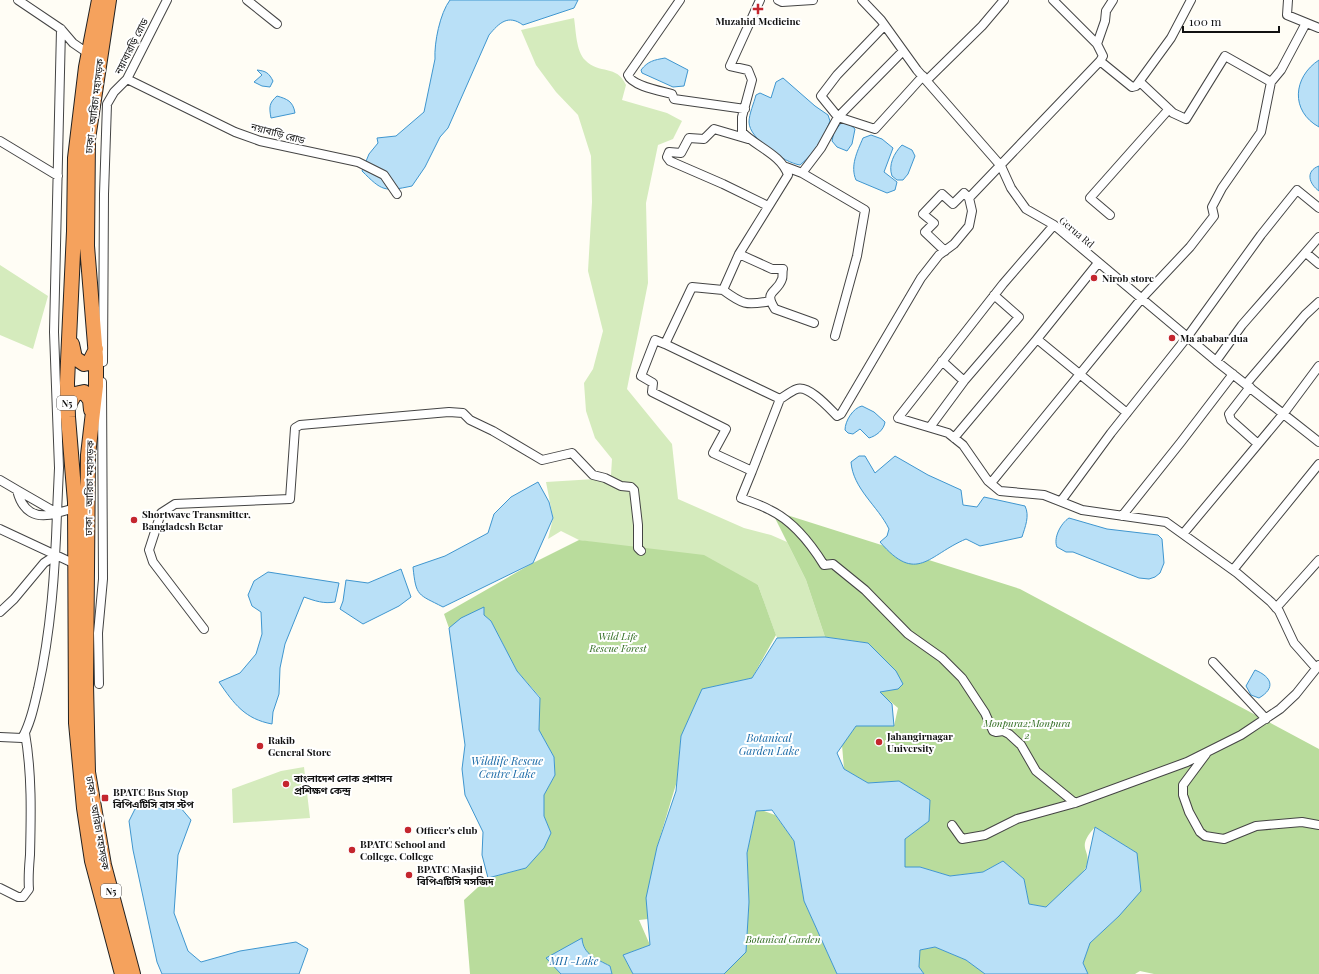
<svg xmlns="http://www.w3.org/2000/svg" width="1319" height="974" font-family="'Playfair Display','Noto Sans Bengali',serif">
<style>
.green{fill:#d5ebbd}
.forest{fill:#b9dc9c}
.water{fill:#b9e0f7;stroke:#3f96cf}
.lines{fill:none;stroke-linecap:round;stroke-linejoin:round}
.street-casing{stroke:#444;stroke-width:10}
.highway-casing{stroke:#222;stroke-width:16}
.street{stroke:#fff;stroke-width:8}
.highway{stroke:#f5a25d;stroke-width:14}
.poi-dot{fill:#c4262e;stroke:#fff;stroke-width:1.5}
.labels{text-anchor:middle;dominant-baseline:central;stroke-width:4;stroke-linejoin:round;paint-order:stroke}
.shield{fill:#fff;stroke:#585858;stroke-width:1}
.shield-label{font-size:9px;font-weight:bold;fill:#111}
.poi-label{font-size:10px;font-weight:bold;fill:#111;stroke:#fff;text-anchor:start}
.street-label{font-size:10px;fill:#111;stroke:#fff}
.park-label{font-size:10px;font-style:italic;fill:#2f6b1f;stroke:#fff}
.water-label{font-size:11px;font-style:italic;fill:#1768a6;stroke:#fff}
</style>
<rect width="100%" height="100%" fill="#fffdf5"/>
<path class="green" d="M574 18C576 30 576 51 585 60 599 75 617 64 626 85L622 100 667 113 682 121 673 139 658 145 646 203 648 283 627 389 672 444 678 499 744 528 771 535 787 542 806 580 825 637 777 638 758 585 632 549 579 540 561 531 548 539 553 518 546 482 595 479 611 475 612 459 595 438 586 411 584 383 593 369 603 331 588 271 592 202 591 156 578 115 556 92 536 65 521 30Z
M0 265 48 296 33 349 0 335Z
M304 767 310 818 233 823 232 789 281 771Z"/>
<path class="forest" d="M771 510 1020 589 1319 749V974H1154L1140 971 1135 974H1088L1083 963 1090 943 1119 916 1137 853 1095 827C1074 850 1093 849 1086 867 1083 875 1054 900 1046 907L1029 904 1024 879 1003 861 983 872 950 876 920 867H905V839L929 821 930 800 899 781 868 783 844 769 842 745 856 726H894L898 708 879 692 868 643 825 637 806 580Z
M579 540 704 555 758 585 776 635 752 678 702 689 681 736 677 781 657 847 648 919 639 920 650 945 623 955 633 974H612L610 966C597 959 582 955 582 939L546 958 561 974H470L464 900 488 878 526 868 551 833 544 816V795L555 775 554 757 539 730 540 697 517 671 491 621 484 615 449 628 444 614 533 563Z
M756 811H764L775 815 794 841 804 901 837 974H723L746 948 749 902 747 853Z
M935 947 966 960 986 974H924L919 967 920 950Z"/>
<path class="water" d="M450 0H578L574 8 523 25C508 14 499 23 489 35L448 128 440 137 425 167 412 186C384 192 382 191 362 171L369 154 378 143 377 138 396 136 424 112 435 59C434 43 440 13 450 0Z
M665 58 688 70 684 86 673 87 642 73 641 70C648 61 654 60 665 58Z
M1319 60V127C1290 111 1293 77 1319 60Z
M257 70C266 71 269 73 273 81L270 87 262 86 254 82 262 75Z
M783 78 815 106 828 115 830 121C824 137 814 154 800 165 785 163 749 139 749 122 749 114 754 103 756 95L760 93 771 98 776 82Z
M277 96C287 99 293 101 295 113L271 118C269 107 269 103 277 96Z
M842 122H847L855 129 852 144 847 151 837 147 832 141 834 132Z
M871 135 882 139 893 148 884 172 897 182 895 190 887 193 856 180C850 166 857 152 863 138Z
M902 145 912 150 915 156 908 174 903 180H897L892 176C888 165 894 153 902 145Z
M1319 166V191C1309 184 1305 171 1319 166Z
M862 406 874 412 885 422C884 430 876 436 869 438L860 429 853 434 848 433 845 430C845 421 853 408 862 406Z
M859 456H865L875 473 895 456 928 475 961 490 963 505 977 507 984 497 1025 506C1030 516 1025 527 1022 537L980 546 966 539C928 555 917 585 880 542L887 536 889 529C878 506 853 489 851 462Z
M538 482 549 502 553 518 533 563 443 607C418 594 416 597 413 567L445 556 488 533 494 514 511 497Z
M1069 518 1107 529 1158 535 1162 539 1164 563 1160 573 1155 577 1149 579 1139 578 1073 552H1066L1057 547C1053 538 1061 523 1069 518Z
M401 569 411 597 399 606 363 624 340 609 343 601 346 580 368 583Z
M268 572 339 583 335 602C324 604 315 601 304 597L285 644 280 668 279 694 273 712 272 724C245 719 234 704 219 682L240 673 256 654 262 634 261 612 252 606 248 595 254 581Z
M484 607V615L491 621 517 671 540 698 539 730 554 757 555 775 544 795V816L551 833 544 848 526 868 488 878 482 855 483 832 465 795 462 769 465 745 449 628 461 618Z
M825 637 868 643 896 671 903 684 898 689 880 692 892 704 894 726H856L837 753 844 769 868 783 899 781 930 800 929 821 905 839V867H920L950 876 983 872 1003 861 1024 879 1029 904 1046 907 1086 869 1095 827 1137 853 1141 891 1119 916 1090 943 1083 963 1088 974H985L966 960 935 947 920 950 919 967 924 974H837L804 901 794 841 772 810 756 811 747 853 749 902 746 952 724 974H633L623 955 650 945 646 898 657 847 676 791 681 736 702 689 752 678 777 638Z
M1255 670C1272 677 1276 688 1259 698L1251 695 1246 686Z
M180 807 191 820 178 855 174 913 188 951 201 962 240 951 296 942 308 949 299 974H162L157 962 133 850 129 821 135 809Z
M582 938C583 955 597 959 610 966L612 974H561L546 958Z"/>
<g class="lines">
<g class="street-casing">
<path id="street" d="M18 0 61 29 73 43 89 54
M247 0 277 24
M680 0 628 75C632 86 661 91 672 94L674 99 745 109
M760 0 730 66 748 70 752 80 742 117V132C755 146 782 155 788 175L739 254 723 290 692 287 665 344 780 399C785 396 791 391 797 389 809 385 829 408 837 416L841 414 921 278 939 255 954 244 969 226 972 211 969 198 1100 61 1132 87 1136 86 1171 38 1191 0
M778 0 782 2 813 0
M862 0 881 20 917 70 1001 166 1011 188 1026 209 1054 225 1216 361 1319 442
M1053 0 1097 44 1103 56 1100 61
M1288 0 1287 15 1319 28
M61 29 54 332 59 468 57 513 75 508
M1097 44 1105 21 1106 11 1113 0
M903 51 838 117 875 129 923 76
M127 79 235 132 260 141 358 162 384 175 397 194
M927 80 982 26 1004 0
M1271 82 1281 70 1306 23
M748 139 714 129 704 139 689 138 681 153 669 152 667 157 670 161 723 184 768 206
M0 141 58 176
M786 167 802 173 821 148 838 117 821 96 837 75 884 26
M802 173 865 210 857 256 835 336
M1110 215 1090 198 1169 109
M1054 225 1003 284 898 418 948 433 963 445 988 481 1000 491 1044 495 1082 510 1166 522 1237 573 1271 602 1279 611 1294 643 1316 668
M945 251 925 232 934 223 923 214 942 194 953 204 964 193 969 198
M1306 253 1319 264
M739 254 772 269H783C782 272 783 277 782 279 777 294 763 290 775 309L814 323
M723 290C742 304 746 306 770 301
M1037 339 1098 263
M665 344 655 340 641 376 653 383 652 392 726 429 713 453 752 471 741 498C751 502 761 505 770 510 793 521 811 544 824 565L833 564 865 590 908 634 942 658 962 678 985 713 993 731 996 732 1003 731 1009 734 1021 745 1036 771 1075 803
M1216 361 1242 325 1319 237
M103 362 104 194 107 104 114 92 127 79 167 0
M964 381 1019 317 994 295
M1246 384 1305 315 1319 302
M1250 387 1229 414 1231 420 1258 444
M930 427 964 381 942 361
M954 438 1037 339 1127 413
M752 471 780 399
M0 480 17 490C22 511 35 520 57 513
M991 483 1142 298 1190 247 1214 216 1212 207 1222 188 1261 132 1271 82 1225 56 1186 119 1173 113 1140 82
M17 490 57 513
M1061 501 1111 433 1188 336 1261 235 1297 190 1319 208
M1122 516 1181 442 1233 374
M0 529 75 564
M1183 534 1284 413 1319 366
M1233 570 1319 464
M1276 608 1319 560
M0 612 14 599 44 563 56 555
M204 629 153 562 149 550 161 513 175 504 290 499 295 428 300 425 449 412 463 413 470 420 493 431 542 460 572 453 593 475 605 478 621 486 631 487 634 490 638 525V548L641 551
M1213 662 1266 719
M99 684 98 633 103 579 102 382
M0 737 22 738C31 723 34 705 38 689 51 631 55 572 57 513
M1206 754 1183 785V795L1189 812 1200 832 1205 836 1224 839 1256 826 1302 822 1319 825
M952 825 962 839 985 835 1017 819 1075 803 1187 762 1241 735 1280 709 1296 694 1319 665
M0 888 18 897H23L29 889C28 877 29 867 30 855 31 815 32 773 25 733"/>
</g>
<g class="highway-casing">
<path id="highway" d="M99 0 86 67 75 158 74 231 67 383 68 417 75 502 76 723 84 808 92 861 122 974
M109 0 88 139 87 246 96 357V386L88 455 86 684 88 772 104 865 133 974
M72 344 75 358 84 364 89 363 96 349
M67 408 75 394 84 392 90 400 91 410"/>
</g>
<use href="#street" class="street"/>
<use href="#highway" class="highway"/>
</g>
<g class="poi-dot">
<path d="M756 3h4v4h4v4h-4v4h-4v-4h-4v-4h4z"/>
<circle cx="1094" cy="278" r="4"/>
<circle cx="1172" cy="338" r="4"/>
<circle cx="134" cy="520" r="4"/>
<circle cx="879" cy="742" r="4"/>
<circle cx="260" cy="746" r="4"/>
<circle cx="286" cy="784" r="4"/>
<rect x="101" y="794" width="8" height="8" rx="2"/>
<circle cx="408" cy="830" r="4"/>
<circle cx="352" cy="850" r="4"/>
<circle cx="409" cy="875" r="4"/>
</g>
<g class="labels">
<g class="shield">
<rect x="57" y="396" width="20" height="14" rx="3"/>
<rect x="101" y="884" width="20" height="14" rx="3"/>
</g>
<g class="shield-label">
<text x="67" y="403">N5</text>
<text x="111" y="891">N5</text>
</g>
<g class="poi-label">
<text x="758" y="21" text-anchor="middle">Muzahid Medicine</text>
<text x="1102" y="278">Nirob store</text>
<text x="1180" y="338">Ma ababar dua</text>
<text x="142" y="514">Shortwave Transmitter,<tspan x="142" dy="12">Bangladesh Betar</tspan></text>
<text x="887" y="736">Jahangirnagar<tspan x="887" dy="12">University</tspan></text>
<text x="268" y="740">Rakib<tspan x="268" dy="12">General Store</tspan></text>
<text x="294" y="778">বাংলাদেশ লোক প্রশাসন<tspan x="294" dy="12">প্রশিক্ষণ কেন্দ্র</tspan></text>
<text x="113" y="792">BPATC Bus Stop<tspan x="113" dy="12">বিপিএটিসি বাস স্টপ</tspan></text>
<text x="416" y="830">Officer's club</text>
<text x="360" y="844">BPATC School and<tspan x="360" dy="12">College, College</tspan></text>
<text x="417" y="869">BPATC Masjid<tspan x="417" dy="12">বিপিএটিসি মসজিদ</tspan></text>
</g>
<g class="street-label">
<text transform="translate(131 46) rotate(-63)">নয়াবারড়ি রোড</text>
<text transform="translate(94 106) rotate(-83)">ঢাকা - আরিচা মহাসড়ক</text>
<text transform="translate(278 133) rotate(15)">নয়াবাড়ি রোড</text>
<text transform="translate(1077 232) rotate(40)">Gerua Rd</text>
<text transform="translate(89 488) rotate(-89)">ঢাকা - আরিচা মহাসড়ক</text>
<text transform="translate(98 823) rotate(80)">ঢাকা - আরিচা মহাসড়ক</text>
</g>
<g class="park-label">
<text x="618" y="636">Wild Life<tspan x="618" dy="12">Rescue Forest</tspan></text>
<text x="1027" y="723">Monpura2;Monpura<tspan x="1027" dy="12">2</tspan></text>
<text x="783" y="939">Botanical Garden</text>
</g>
<g class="water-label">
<text x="769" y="737">Botanical<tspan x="769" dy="13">Garden Lake</tspan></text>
<text x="507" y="760">Wildlife Rescue<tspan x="507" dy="13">Centre Lake</tspan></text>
<text x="574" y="960">MH -Lake</text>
</g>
</g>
<path d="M1183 26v6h96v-6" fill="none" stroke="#111111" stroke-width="2"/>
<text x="1189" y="26" font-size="12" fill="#111111" stroke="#ffffff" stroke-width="3" paint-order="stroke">100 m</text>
</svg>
